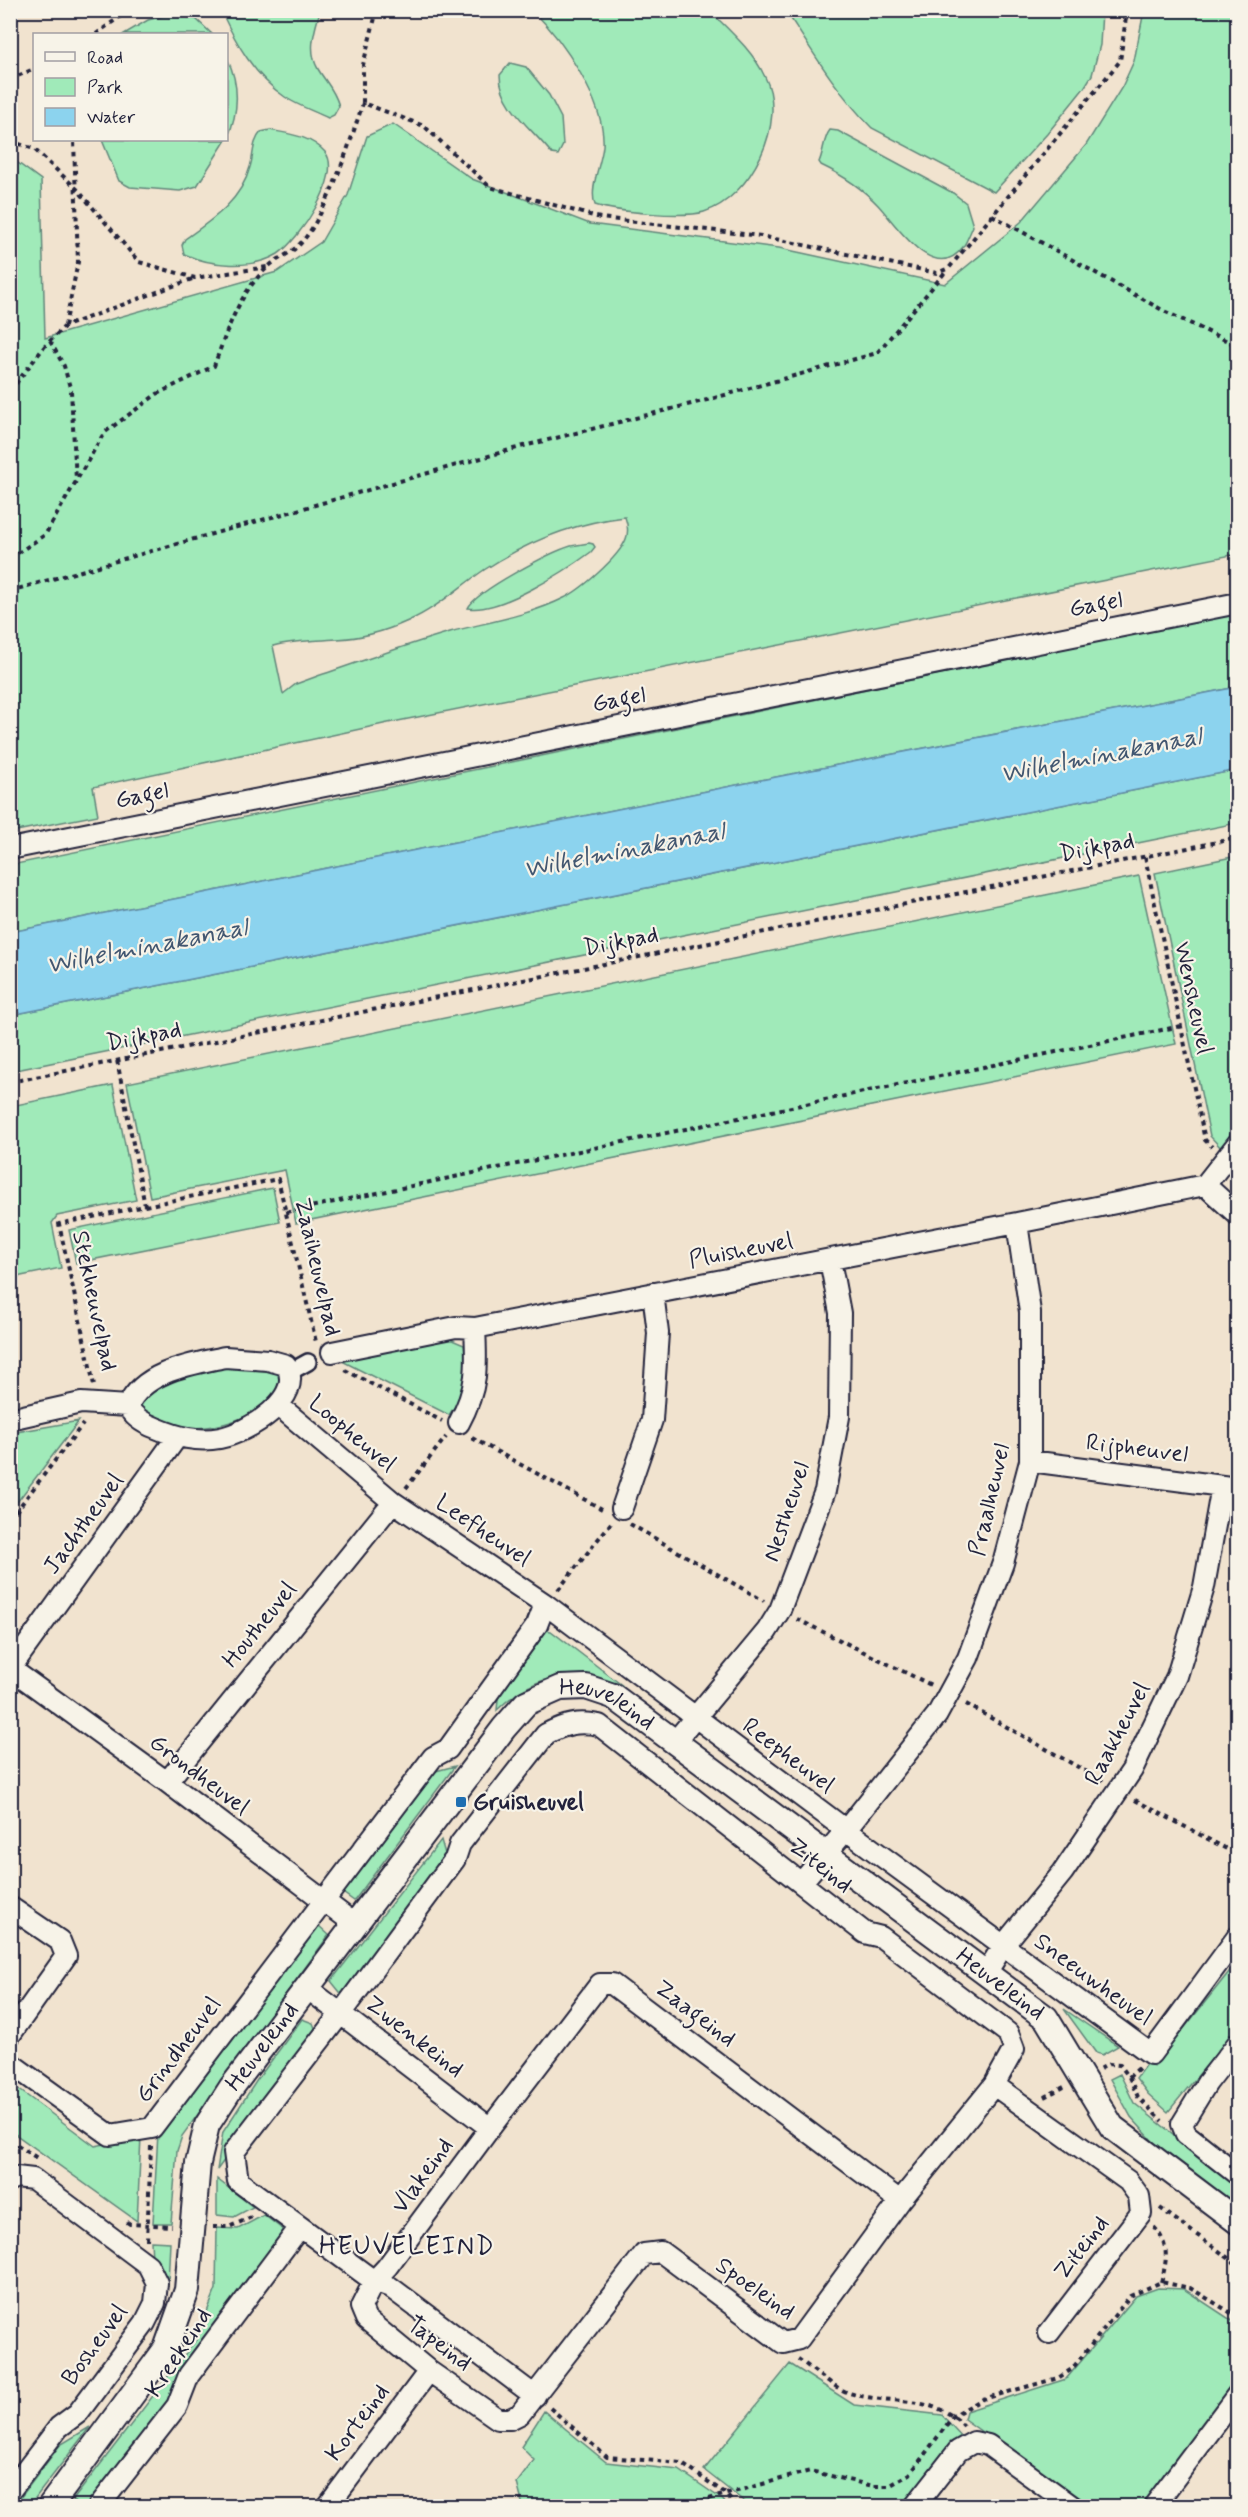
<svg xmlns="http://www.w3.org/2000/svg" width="1248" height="2517" font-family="Mynerve,sans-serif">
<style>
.green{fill:#a0eab9;stroke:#61867a;stroke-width:1.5;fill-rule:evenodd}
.water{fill:#8cd3ee;stroke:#628ca6;stroke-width:1.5}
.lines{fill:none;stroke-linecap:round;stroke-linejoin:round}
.pedestrian-casing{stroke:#22223b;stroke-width:20}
.minor-casing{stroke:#22223b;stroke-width:24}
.tertiary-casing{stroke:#22223b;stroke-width:28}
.path{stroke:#22223b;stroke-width:4;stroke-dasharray:4.5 4.5;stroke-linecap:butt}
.pedestrian{stroke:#f7f3e8;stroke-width:15}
.minor{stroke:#f7f3e8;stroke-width:20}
.tertiary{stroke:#f7f3e8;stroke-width:24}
.poi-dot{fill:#1f6fb2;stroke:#f7f3e8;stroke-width:2}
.labels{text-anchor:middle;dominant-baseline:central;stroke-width:4.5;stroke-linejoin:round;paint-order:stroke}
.street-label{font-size:24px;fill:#22223b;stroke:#f7f3e8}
.poi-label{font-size:24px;font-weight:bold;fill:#22223b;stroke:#f7f3e8;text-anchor:start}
.water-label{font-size:26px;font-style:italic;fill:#425771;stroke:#f7f3e8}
.neighbourhood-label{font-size:26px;letter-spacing:1.5px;fill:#22223b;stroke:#f7f3e8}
</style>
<rect width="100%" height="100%" fill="#f1e3cf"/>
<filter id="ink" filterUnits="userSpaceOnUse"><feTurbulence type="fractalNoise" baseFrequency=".0167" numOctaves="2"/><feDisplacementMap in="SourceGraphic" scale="12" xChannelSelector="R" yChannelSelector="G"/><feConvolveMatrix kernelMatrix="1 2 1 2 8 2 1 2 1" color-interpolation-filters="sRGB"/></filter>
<g filter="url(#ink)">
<path class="green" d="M221 11H320C315 30 307 50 318 69 327 84 334 89 339 106L334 115 328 118C314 111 298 106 285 97 255 77 236 43 221 11Z
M533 11H710C730 31 753 51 765 77 788 122 751 198 704 212 684 218 616 212 595 205 589 188 601 165 603 146 606 103 563 40 533 11Z
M786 11H1102L1100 45 1092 75 1084 88 1047 134 994 192 872 128C838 94 812 51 786 11Z
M1144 11H1237V554L388 723 93 787 98 815 11 832V158L41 180 45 338 277 272 321 242 348 195 367 136 393 124 472 179 590 224 779 248 945 284 1021 222 1086 145 1122 87 1134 61ZM625 517C628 525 629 531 626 539 619 557 581 590 564 598 528 616 487 622 450 632 405 645 360 662 315 677L296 684 283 694 273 646C294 640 315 641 337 639 361 638 386 631 408 621 436 609 459 587 484 570 528 541 573 523 625 517Z
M170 14 196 19 212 34H124L148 20Z
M227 58C240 85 239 112 227 139Z
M510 63 526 67 549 95 561 118 563 145 558 155 552 154C533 129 500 107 500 75Z
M270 130C289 134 311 136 325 152 344 175 298 241 278 254 252 270 210 266 184 254L182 245 185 239C212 220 241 201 250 167 254 155 252 142 261 132Z
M830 130 838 131 953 193 966 203 973 226C970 233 967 241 963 247 934 286 896 224 878 205 862 188 842 175 821 165L819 162C824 151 823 139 830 130Z
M102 140H226L197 186 180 191 130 187 119 181Z
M589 543 593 544 595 547 591 552C567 570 499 614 468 608 476 591 551 552 571 546 577 545 583 544 589 543Z
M1237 613V687L776 777 11 932V865Z
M1237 770V823L11 1071V1015Z
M1237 856V1130L1222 1149 1210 1136 1155 873Z
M1139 876 1176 1044 296 1223 285 1170 150 1197 127 1083Z
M113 1085 136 1200 57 1216 52 1223 61 1268 11 1278V1106Z
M273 1188 280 1222 76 1263 69 1230Z
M445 1337 464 1345 466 1354 463 1394 449 1415 342 1361Z
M226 1364 267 1365 280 1372C283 1411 218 1432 186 1427 168 1425 154 1417 139 1408V1395L191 1371Z
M79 1421 11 1510V1433Z
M545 1630 551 1631 623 1686C568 1672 540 1669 497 1710L499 1689Z
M455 1766 354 1901 343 1893 432 1772Z
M441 1840 447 1861 344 1997 331 1981Z
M318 1925 329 1935 182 2136 177 2151 171 2223H153L158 2133Z
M1237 1962V2028L1168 2112 1148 2094 1136 2078 1146 2064 1154 2066Z
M1064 2009 1118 2046 1102 2055 1096 2053Z
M302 2019 313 2023 317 2033 217 2170 223 2132 257 2080Z
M1120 2074 1134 2103 1237 2185V2208L1160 2149 1131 2117 1110 2079Z
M10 2083 95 2146 141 2137 137 2221 11 2131Z
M217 2179 253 2207 234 2217 217 2215Z
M264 2215 286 2232 178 2372 172 2400 92 2506H80L73 2500 196 2340 216 2289 217 2228 238 2229Z
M151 2241 170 2242 168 2284 152 2259Z
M1158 2288 1184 2289 1237 2324V2387L1147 2506H1085L964 2419 966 2411 1066 2379 1136 2296Z
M790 2364 854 2405 942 2415 964 2439 911 2506H750L704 2470Z
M544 2411 606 2462 679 2470 723 2500 727 2506H523L517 2483 534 2460 521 2447Z
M90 2427 29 2506H14L60 2445Z"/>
<path class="water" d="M1237 687V770L11 1015V932L776 777Z"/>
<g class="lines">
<g class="pedestrian-casing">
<path id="pedestrian" d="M290 1372 308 1362"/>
</g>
<g class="minor-casing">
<path id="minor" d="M10 849 1238 603
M1205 1185 1238 1143
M1205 1185 1238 1215
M332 1352 456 1327 475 1328 1017 1223
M225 1357 268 1360 286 1365C306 1398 247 1433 220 1438 197 1442 177 1437 156 1428 145 1424 133 1417 128 1406 143 1371 193 1364 225 1357Z
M278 1405 393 1502 545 1604 846 1830 1151 2054 1238 1936
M10 1419 81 1403 128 1406
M459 1423C478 1388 477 1367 475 1328
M1030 1461 1238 1488
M622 1508 652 1420 658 1333 653 1293
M10 1669 177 1437
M11 1669 167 1782 356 1925
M674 1743 767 1631 780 1610 825 1491 839 1417 840 1313 830 1260
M167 1782 393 1502
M801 1883 846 1830 937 1715 968 1658 1003 1563 1030 1461V1312L1017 1223 1205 1185
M10 1907 60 1941 66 1956 10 2035
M986 1973 1003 1946 1063 1872 1132 1770 1177 1676 1204 1587 1222 1486
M307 1988 490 2128
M1238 2043 1207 2083 1182 2124 1186 2134 1238 2175
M10 2063 110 2135 152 2128 433 1757 448 1749 537 1625 545 1604
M10 2180 16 2177 33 2179 148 2265 157 2283 155 2303 145 2323 78 2413 59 2427 10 2491
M900 2201 612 1984H600L490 2128 387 2267 374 2281 361 2307 366 2319 429 2371 498 2419H510L520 2414 644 2254 661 2252 783 2343 799 2339 900 2201 994 2085
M535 2396 390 2287 374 2281 238 2181 234 2152 341 2013 455 1859 460 1844 546 1734C565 1724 578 1721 599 1725L865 1933 881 1937 1008 2033 1014 2049 994 2085 1128 2181 1139 2196 1141 2213 1049 2333
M99 2506 177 2406 189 2375 300 2227
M328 2506 429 2371
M915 2506 958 2451 974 2442 988 2445 1072 2506
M1154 2506 1238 2394"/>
</g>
<g class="tertiary-casing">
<g id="tertiary">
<path id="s1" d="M50 2506 166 2349 187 2290 198 2163 207 2125 231 2088 504 1728 526 1703 560 1688 586 1687 613 1696 1046 2018 1112 2127 1238 2222"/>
</g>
</g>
<path class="path" d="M377 10 363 65V103L424 126 490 187 600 218 761 236 937 273 949 268 1120 61 1127 10
M96 34 129 10
M10 79 34 69
M10 141 34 149 77 189 139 262 195 278 267 267
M992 215 1164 311 1238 346
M65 326 78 262 74 140
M50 341 64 366 71 391 76 480
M10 401 17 382 45 346 65 326 195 278
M10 558 45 535 104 433 157 394 214 366C227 331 239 292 269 266 278 258 290 254 299 245 326 218 351 140 363 103
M10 591 524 446 707 400 877 353 947 270
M1145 857 1205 1140 1212 1147
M10 1082 1238 838
M145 1206 278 1179 316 1342
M286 1212 1181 1026
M345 1370 442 1421
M94 1385 59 1224 145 1206 117 1060
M472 1438 602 1509
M406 1488 446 1437
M10 1519 83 1424
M630 1524 764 1601
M558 1590 611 1523
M797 1619 933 1686
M966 1704 1103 1781
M1135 1800 1238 1855
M1100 2069 1109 2064 1120 2065 1129 2077 1139 2068
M1129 2077 1138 2097 1162 2121
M1044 2097 1064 2087
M10 2140 40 2160
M1160 2208 1238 2265
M127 2222 130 2224 172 2226
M213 2227H229L254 2216
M1154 2227C1170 2245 1167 2261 1161 2282
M147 2240 151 2146
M798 2359C813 2369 834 2388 849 2393 888 2405 935 2394 964 2426
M550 2408 607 2457 681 2463 726 2494 735 2506
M683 2506 810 2471 873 2486H889L910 2474 954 2415 983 2399 1058 2378 1072 2369 1130 2296 1161 2282 1190 2288 1238 2317"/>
<use href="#pedestrian" class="pedestrian"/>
<use href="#minor" class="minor"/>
<use href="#tertiary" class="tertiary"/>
</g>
</g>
<rect class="poi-dot" x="455" y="1796" width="12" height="12" rx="3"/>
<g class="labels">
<g class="street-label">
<text transform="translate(1096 605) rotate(-11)">Gagel</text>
<text transform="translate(619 700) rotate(-11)">Gagel</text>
<text transform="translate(142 796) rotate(-12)">Gagel</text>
<text transform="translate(1097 848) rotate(-11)">Dijkpad</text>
<text transform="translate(621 942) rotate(-11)">Dijkpad</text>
<text transform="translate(1193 998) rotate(78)">Wensheuvel</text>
<text transform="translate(144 1037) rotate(-11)">Dijkpad</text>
<text transform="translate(741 1251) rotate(-11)">Pluisheuvel</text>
<text transform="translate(317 1267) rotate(77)">Zaaiheuvelpad</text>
<text transform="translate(94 1301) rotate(78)">Stekheuvelpad</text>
<text transform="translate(352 1434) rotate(40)">Loopheuvel</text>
<text transform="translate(1137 1449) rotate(7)">Rijpheuvel</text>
<text transform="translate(990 1500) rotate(-77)">Praalheuvel</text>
<text transform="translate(787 1512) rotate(-72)">Nestheuvel</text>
<text transform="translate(84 1524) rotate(-54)">Jachtheuvel</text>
<text transform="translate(483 1531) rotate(34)">Leefheuvel</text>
<text transform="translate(260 1625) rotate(-51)">Houtheuvel</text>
<text stroke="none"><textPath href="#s1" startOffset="1042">Heuveleind</textPath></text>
<text transform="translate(1118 1734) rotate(-62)">Raakheuvel</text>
<text transform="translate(788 1756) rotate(37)">Reepheuvel</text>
<text transform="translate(199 1775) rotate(37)">Grondheuvel</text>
<text transform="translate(820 1866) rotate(38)">Ziteind</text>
<text transform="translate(1093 1980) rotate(36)">Sneeuwheuvel</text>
<text stroke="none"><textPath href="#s1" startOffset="1528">Heuveleind</textPath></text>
<text transform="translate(695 2014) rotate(37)">Zaageind</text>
<text transform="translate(414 2037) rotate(38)">Zwenkeind</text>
<text stroke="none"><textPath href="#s1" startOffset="520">Heuveleind</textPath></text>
<text transform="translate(179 2050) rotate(-53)">Grindheuvel</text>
<text transform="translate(423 2176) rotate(-54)">Vlakeind</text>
<text transform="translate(1082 2248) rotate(-52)">Ziteind</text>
<text transform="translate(755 2289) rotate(35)">Spoeleind</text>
<text transform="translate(439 2344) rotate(37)">Tapeind</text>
<text transform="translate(95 2345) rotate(-54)">Bosheuvel</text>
<text transform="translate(179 2353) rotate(-57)">Kreekeind</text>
<text transform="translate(358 2423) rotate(-53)">Korteind</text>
</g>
<g class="poi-label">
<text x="473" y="1802">Gruisheuvel</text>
</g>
<g class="water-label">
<text transform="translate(1101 756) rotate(-11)">Wilhelminakanaal</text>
<text transform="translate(624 851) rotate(-11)">Wilhelminakanaal</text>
<text transform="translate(147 947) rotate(-11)">Wilhelminakanaal</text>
</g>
<g class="neighbourhood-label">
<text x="407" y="2247">HEUVELEIND</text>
</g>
</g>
<rect width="1248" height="2517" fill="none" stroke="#f7f3e8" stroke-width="36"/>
<rect x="18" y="18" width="1212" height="2481" fill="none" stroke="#22223b" stroke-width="2" filter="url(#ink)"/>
<rect x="33" y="33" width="195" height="108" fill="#f7f3e8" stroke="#a29fa3" stroke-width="1.5"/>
<rect x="45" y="52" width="30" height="9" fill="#f7f3e8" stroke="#a29fa3" stroke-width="1.5"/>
<text x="87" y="63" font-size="18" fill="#22223b">Road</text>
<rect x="45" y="78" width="30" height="18" fill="#a0eab9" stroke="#a29fa3" stroke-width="1.5"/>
<text x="87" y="93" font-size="18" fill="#22223b">Park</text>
<rect x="45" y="108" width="30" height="18" fill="#8cd3ee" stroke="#a29fa3" stroke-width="1.5"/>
<text x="87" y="123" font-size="18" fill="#22223b">Water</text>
</svg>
